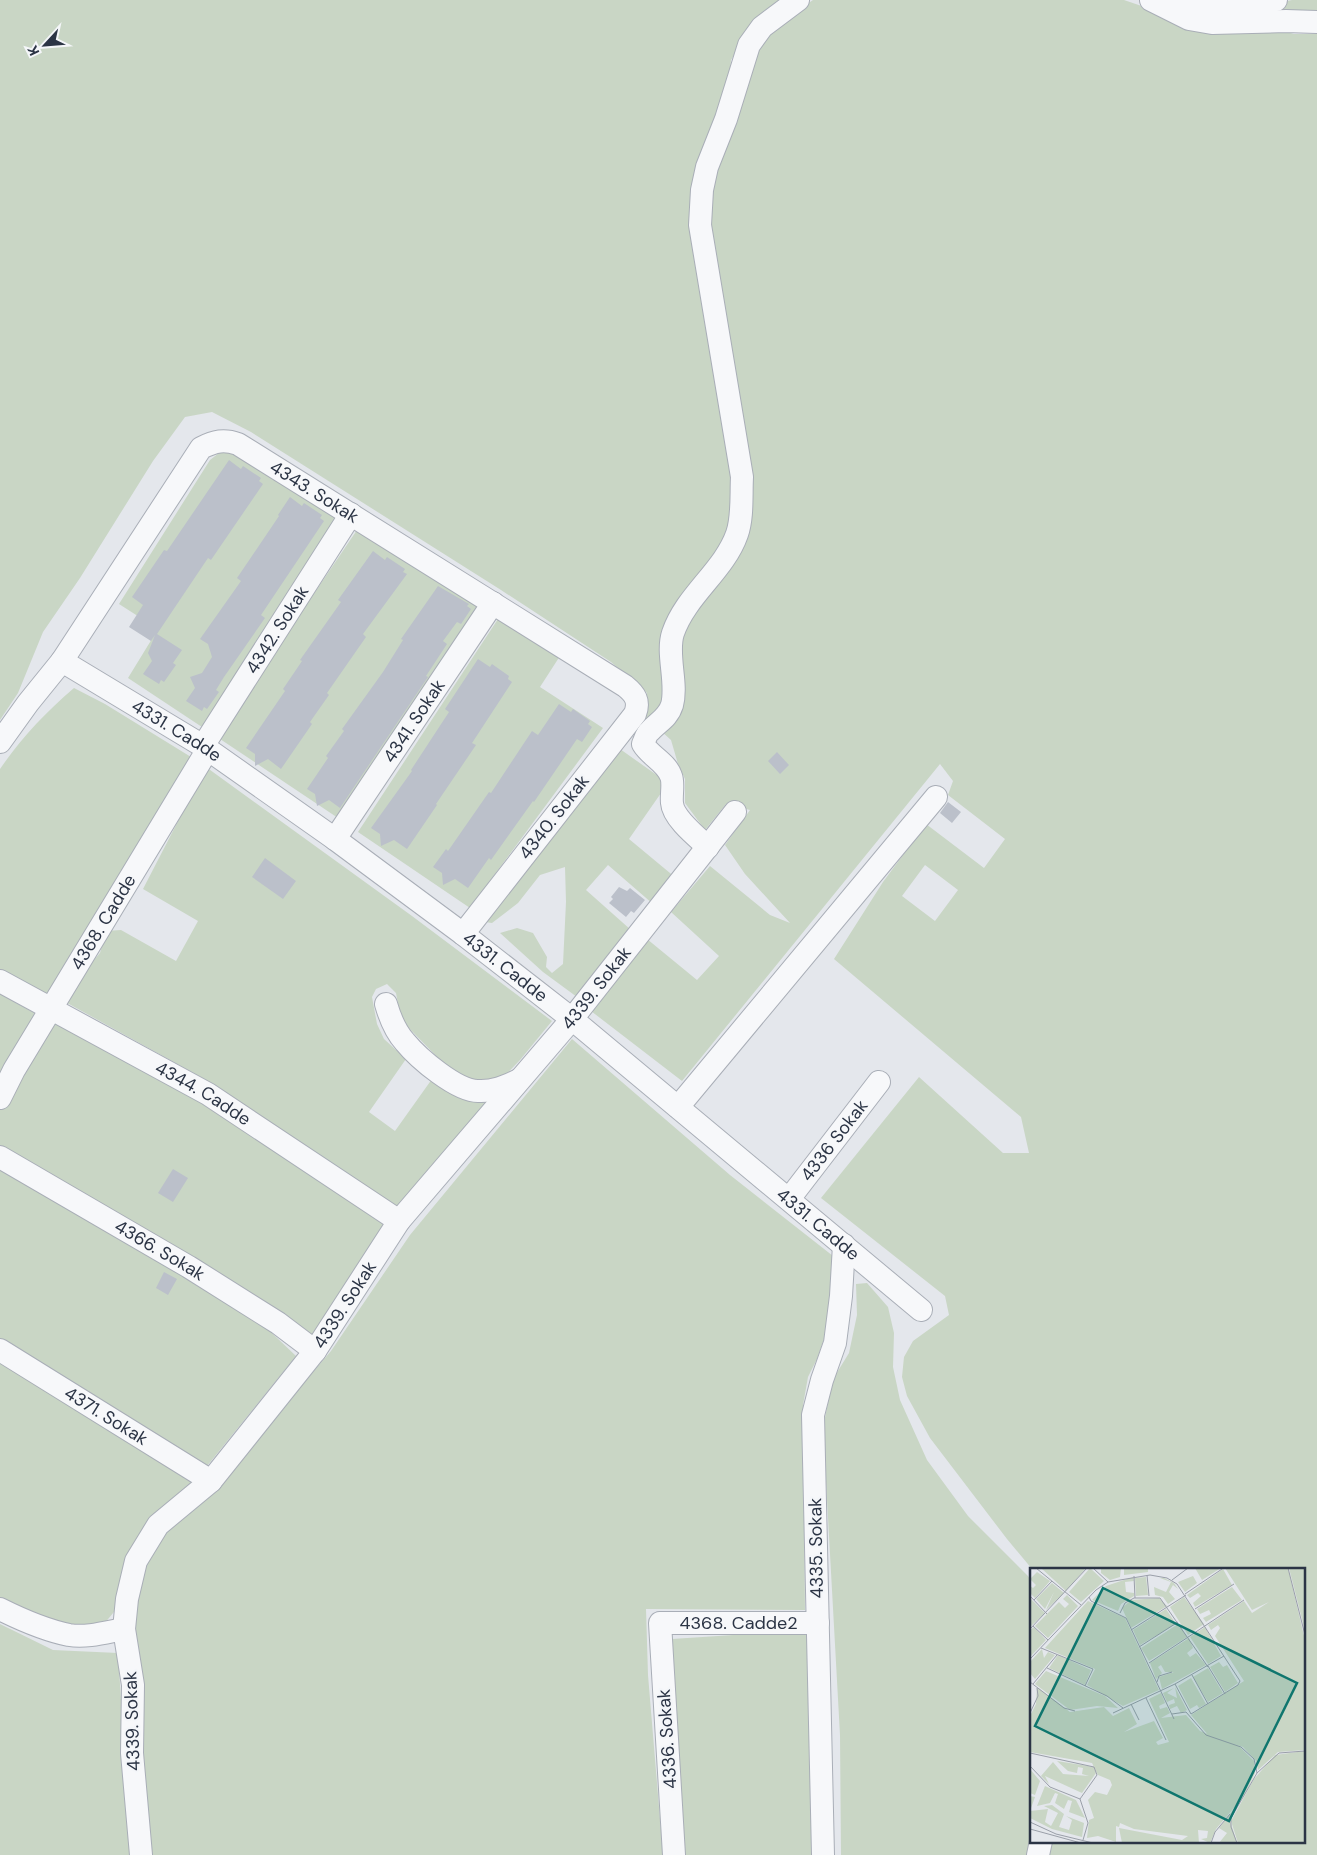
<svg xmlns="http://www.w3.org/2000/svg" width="1317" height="1855" font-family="'DM Sans',sans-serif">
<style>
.green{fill:#c9d6c5;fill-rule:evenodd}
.building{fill:#bbc0ca}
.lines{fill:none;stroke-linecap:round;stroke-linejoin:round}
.minor-casing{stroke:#a9aeb7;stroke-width:24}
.minor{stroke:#f7f8fa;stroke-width:22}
.labels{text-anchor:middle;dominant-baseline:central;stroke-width:4.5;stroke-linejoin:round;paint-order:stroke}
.street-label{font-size:18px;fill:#2b3445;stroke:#f4f6f9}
.inset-road{fill:none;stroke:#9a9fa9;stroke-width:1}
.view{fill:#0f766e;fill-opacity:0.15;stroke:#0f766e;stroke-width:2.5}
.inset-edge{fill:none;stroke:#2b3445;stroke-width:2.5}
</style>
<rect width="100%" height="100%" fill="#e4e7ec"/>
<path class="green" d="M0 0H789L753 25 731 60 729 86 699 177 734 477 732 539 671 620 665 711 644 728 633 732 643 715 647 693 611 662 501 590 251 432 212 412 185 417 153 461 80 578 43 632 18 693 0 720Z
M813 0H1124L1165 14 1257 24 1294 34H1317V1855H1045L1047 1841H1303V1569H1032L1007 1539 930 1438 907 1396 902 1377 904 1357 913 1341 949 1315 945 1296 821 1198 919 1077 1003 1153H1029L1021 1117 834 959 883 882 926 824 984 868 1005 839 948 795 953 781 940 764 682 1081 591 1011 647 939 697 980 719 956 671 912 710 866 770 915 790 923 745 874 725 845 750 810 726 804 705 830 685 803V779L678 764 671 740 661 731 678 639 745 526 702 208 760 36ZM925 865 958 890 935 921 902 896Z
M1292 0H1317V18L1296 15 1264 6Z
M228 451 338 517 205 729 128 678 158 629 119 604 210 460 219 453Z
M357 530 481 609 341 820 217 737Z
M498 619 560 656 540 687 603 728 470 908 358 832Z
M74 688 105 704 191 757 46 996 0 971V769C22 737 45 713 74 688Z
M620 749 668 783 629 839 676 878 653 904 608 865 586 890 631 930 577 997 543 972 500 933 517 928 533 933 547 957 546 967 552 973 563 964 566 902 565 867 540 875 518 903 492 923 485 922Z
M206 767 412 916 552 1021 520 1060 499 1082H473L445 1065 401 1020 396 993 387 984 376 989 372 997 377 1024 384 1039 406 1059 369 1112 395 1131 432 1079 497 1098 400 1210 208 1081 60 999 100 953 106 931 121 930 176 961 198 921 143 889Z
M0 994 38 1015 0 1088Z
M61 1018 201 1103 389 1222 314 1337 0 1148V1102L51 1027Z
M572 1039 730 1175 833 1256 834 1284 824 1339 817 1359 808 1377 803 1405 805 1610 646 1609 648 1675 663 1855H149L140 1679 134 1623 142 1567 171 1526 234 1464 331 1351 410 1235Z
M0 1160 254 1316 296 1356 207 1466 0 1339Z
M867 1283 888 1307 894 1333 893 1367 900 1400 927 1460 968 1516 1028 1576 1031 1581V1855H841L840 1735 823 1427 833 1379 849 1353 857 1315 856 1284Z
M0 1356 201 1481 176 1503 118 1607 104 1624 79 1629 0 1602Z
M0 1624 53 1650 118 1653 131 1855H0Z
M810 1630 815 1855H680L672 1639Z"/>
<path class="building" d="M229 460 241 469 243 466 261 478 259 481 263 484 211 560 208 558 157 634 182 650 173 663 176 665 164 682 161 680 159 684 143 674 152 661 148 653 155 635 151 641 129 627 143 605 132 597 164 550 167 551Z
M290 497 302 506 304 503 322 515 320 518 324 521 261 615 265 618 224 677 216 690 219 692 207 709 204 707 202 711 186 701 195 688 190 677 202 673 212 657 208 644 200 639 241 581 237 578 279 516 278 515Z
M373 551 385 560 387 557 405 569 403 572 407 574 363 634 366 637 327 693 329 695 310 722 312 724 281 769 268 759 255 766V754L246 748 285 691 283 689 302 661 300 660 341 602 338 600Z
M438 586 469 604 467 606 471 609 461 624 457 622 443 641 447 644 426 676 428 677 340 808 329 800 317 806 315 794 307 789 328 758 326 756 344 731 342 729 383 672 403 640 401 639Z
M478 659 490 667 492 664 509 676 508 679 512 682 474 740 472 743 476 745 436 804 437 805 407 849 394 840 381 846 380 834 371 828 412 771 411 770 449 712 445 709Z
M559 704 571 712 573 709 590 721 588 724 592 727 582 742 577 739 534 802 533 801 491 860 489 858 468 888 455 879 443 885 442 873 433 867 446 849 448 851 489 792 491 793 532 731 538 735Z
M777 752 789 765 780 774 768 761Z
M948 802 961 812 952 823 940 813Z
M265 858 296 881 283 899 252 877Z
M619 887 627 891 630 888 645 900 634 913 631 911 626 917 609 903 613 899 611 897Z
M173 1169 188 1178 173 1202 158 1193Z
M164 1272 177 1279 168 1295 156 1288Z"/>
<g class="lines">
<g class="minor-casing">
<g id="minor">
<path d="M1151 0 1189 19 1212 23 1286 21 1317 22"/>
<path d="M1167 1C1204 7 1239 4 1276 0"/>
<path id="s1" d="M62 661 203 746 335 839 463 934 572 1019 921 1310"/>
<path id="s2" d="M0 742 28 703 62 661 201 448C215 441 224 439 238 444L625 686C635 694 640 701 635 714L463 934"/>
<path id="s3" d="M203 746 351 514"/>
<path id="s4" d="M335 839 493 603"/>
<path d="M708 847C697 837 673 818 672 803 671 795 674 783 671 776 666 762 650 756 643 744 645 740 646 734 650 731 658 722 668 718 672 705 678 683 666 654 673 633 686 595 724 571 737 534 743 517 741 494 742 477L700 225 702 190 707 167 726 119 749 45 762 27 798 0"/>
<path id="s5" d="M0 981 208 1094 399 1221"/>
<path d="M386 1004C390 1018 395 1031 405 1042 419 1059 457 1091 478 1091 493 1092 506 1086 519 1080"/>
<path id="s6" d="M0 1098 14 1070 208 749"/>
<path d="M678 1107 936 797"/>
<path id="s7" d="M0 1157 189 1267 278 1323 315 1351"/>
<path id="s8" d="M789 1199 879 1082"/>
<path id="s9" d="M0 1350 211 1481"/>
<path d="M0 1609C22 1620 45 1630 69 1635 87 1638 107 1632 124 1629"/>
<path id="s10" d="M141 1855 132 1753 133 1685 124 1629 127 1599 136 1561 158 1525 211 1481 315 1351 399 1221 572 1019 735 812"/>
<path id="s11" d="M674 1855 660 1623H818"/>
<path d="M823 1855 813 1415 822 1380 835 1343 841 1296 844 1245"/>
<path d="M1038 1855 1041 1841"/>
</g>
</g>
<use href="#minor" class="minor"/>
</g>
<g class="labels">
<g class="street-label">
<text stroke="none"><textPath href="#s2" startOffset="485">4343. Sokak</textPath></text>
<text stroke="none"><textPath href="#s3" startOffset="138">4342. Sokak</textPath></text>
<text stroke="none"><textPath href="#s4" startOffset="142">4341. Sokak</textPath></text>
<text stroke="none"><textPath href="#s1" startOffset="134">4331. Cadde</textPath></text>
<text transform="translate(554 817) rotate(-52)">4340. Sokak</text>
<text stroke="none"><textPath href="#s6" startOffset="204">4368. Cadde</textPath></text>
<text stroke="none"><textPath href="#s1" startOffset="539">4331. Cadde</textPath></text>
<text stroke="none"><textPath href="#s10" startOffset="1034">4339. Sokak</textPath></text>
<text stroke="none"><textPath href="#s5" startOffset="232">4344. Cadde</textPath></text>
<text stroke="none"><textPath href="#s8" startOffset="74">4336 Sokak</textPath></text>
<text stroke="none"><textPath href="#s1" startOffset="944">4331. Cadde</textPath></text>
<text stroke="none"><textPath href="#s7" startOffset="185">4366. Sokak</textPath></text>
<text stroke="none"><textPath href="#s10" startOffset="629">4339. Sokak</textPath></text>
<text stroke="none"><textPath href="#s9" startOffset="125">4371. Sokak</textPath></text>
<text transform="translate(816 1548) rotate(-91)">4335. Sokak</text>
<text stroke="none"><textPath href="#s11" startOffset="311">4368. Cadde2</textPath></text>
<text transform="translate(132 1721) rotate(-92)">4339. Sokak</text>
<text transform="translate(667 1739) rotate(-94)">4336. Sokak</text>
</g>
</g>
<g transform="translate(1030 1568)">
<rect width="275" height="275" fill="#e4e7ec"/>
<path d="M11 0H56L36 23ZM60 0 74 13 51 34 39 24ZM91 0 90 9 80 12 71 5V1ZM94 0H118V4L94 7ZM165 0H191L172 12ZM195 0H258L275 72V182L248 184 228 202 226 193 213 179 179 168 161 147 214 113 185 68 190 60 188 57 181 62 178 57 214 33 222 45 239 34 222 42ZM259 0H275V63ZM193 1 202 17 165 39 163 35 171 28 168 25 160 30 157 27ZM7 4 20 13 5 30 0 25V18L3 20 6 17 0 11ZM163 8 167 15 155 24 148 14ZM103 9 104 13 95 14 96 24 104 25V28L91 36 88 43 62 32 76 18ZM116 9 118 27 106 28 105 10ZM130 10H134L144 15 148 21 143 17 139 24 145 31 138 36 133 29 125 27 124 19 136 24 141 14ZM22 15 34 25 16 42 24 24 15 41 6 31ZM202 19 212 32 176 54 173 50 181 46 179 42 170 46 167 41ZM37 27 48 38 18 70 5 58 29 34 35 40 39 36 33 31ZM154 29 174 56 158 67 140 39ZM0 30 15 45 0 59ZM129 30 137 38 101 60 92 40 101 32ZM58 33 95 50 129 122 93 138 57 117 65 101 15 80ZM136 41 146 56 110 77 103 62ZM148 56 157 69 119 93 111 80ZM4 59 16 72 0 89V62ZM175 59 191 88 178 96 160 69ZM159 70 163 80 157 85 160 89 166 85 176 97 132 121 129 109 144 104H135L131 97 128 99 132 105 126 111 120 95ZM12 81 14 90 18 84 25 87 5 111 0 105V94ZM28 87 61 102 55 117 19 100ZM189 94 193 99 197 97 208 115 195 124 180 99ZM178 100 193 125 178 134 163 109ZM16 103 75 128 88 140 67 138 40 142 5 116ZM161 110 176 136 169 140 167 137 160 141 148 118ZM7 119 40 144 74 139 83 148 99 140 107 156 94 164 124 153 133 170 126 174 128 177 139 174 119 131 131 125 135 135 129 138 130 141 137 139 140 145 131 150 156 147 170 163 209 178 224 193 225 205 214 228 186 261 180 275 171 271 177 270 178 263 168 262 169 275H92L89 260 152 272 158 268 104 261 90 255 89 259 86 258V274L68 268 57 270 59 252 64 250 58 232 65 224 77 227 82 217 80 212 68 207 62 195 0 184V148L6 136ZM145 119 157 142 151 145 147 138 140 141 139 137 145 135 144 131 137 134 133 125 144 120 137 125 147 130ZM275 183V275H208L201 253 224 211 245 187ZM27 193 64 199 66 205 52 225 15 208 19 216 11 208 23 194 33 206 59 208 52 206 53 200 48 199 47 205 38 203ZM0 201 10 213 5 227 0 225ZM15 218 46 232 55 250 39 244 42 233 38 232 34 241 25 235 28 226 25 225 20 235 7 238ZM0 228 5 229 0 243 18 241 15 254 21 258 28 245 14 238 22 237 34 246 29 259 39 262 42 252 36 248 54 255 52 269 22 261 0 250ZM205 239 200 252 207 275H189L197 265 189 260Z" fill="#c9d6c5"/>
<path class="inset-road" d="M6 0 51 37M63 0 78 14 120 7 137 10 147 16 210 113 208 117 161 146 145 116M258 0 275 67M117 7 119 28M104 8 105 30M142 12 158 0M155 26 192 1M0 28 17 46M59 29 61 33 96 50 144 151M4 32 22 13M165 41 204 16M90 45 95 35 104 30H130L178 99M3 58 18 72M0 61 57 0M101 62 156 27M109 79 148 54M11 80 63 101 55 118M0 91 66 22 78 14M119 95 214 32M178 98 195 126M17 100 77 128 93 140M162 107 178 136M0 114 34 140 45 143M127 114 129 108 142 104M3 116 27 87M116 130 136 172M101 136 109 152M0 145 8 128 7 120M83 145 145 116 194 88M142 146 156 144 176 167 211 179 224 191 227 205M0 185 64 199 67 207 50 231M0 198 20 219 50 231 58 255 53 272M0 254 26 266 63 275M0 261 51 275M181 275 185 264 200 246M207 275 201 259V250L227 205 249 185 275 183"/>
<path class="view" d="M73 20 267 115 199 253 5 158Z"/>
<rect width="275" height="275" class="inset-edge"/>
</g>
<g transform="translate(45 45) rotate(244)" stroke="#f4f6f9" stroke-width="4" paint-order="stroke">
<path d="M0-4L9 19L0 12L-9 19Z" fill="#2b3445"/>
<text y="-8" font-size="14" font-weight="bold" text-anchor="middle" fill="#2b3445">K</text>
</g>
</svg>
